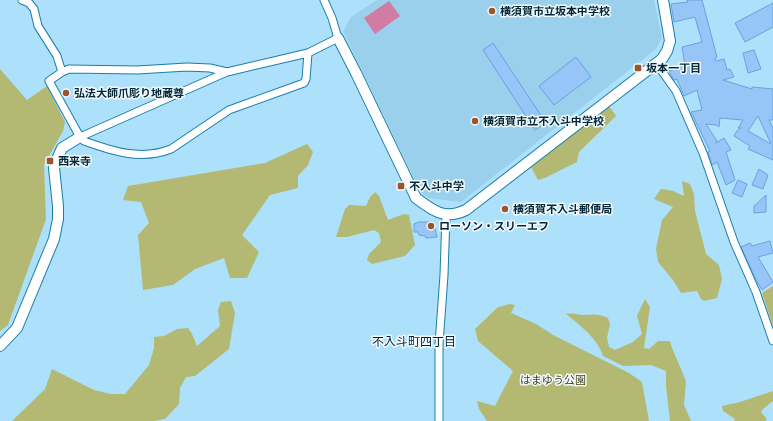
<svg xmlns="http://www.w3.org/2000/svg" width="773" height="421" font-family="'Public Sans','Noto Sans JP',sans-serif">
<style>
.built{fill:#9ad0ec}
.green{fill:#b3b873}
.water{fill:#d17ca2}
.building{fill:#98c5f7;stroke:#6aa1de;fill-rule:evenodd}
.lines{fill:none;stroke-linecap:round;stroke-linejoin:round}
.street-casing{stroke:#197ea8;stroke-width:9}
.secondary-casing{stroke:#197ea8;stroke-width:12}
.street{stroke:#fff;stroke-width:7}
.secondary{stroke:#fff;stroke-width:10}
.poi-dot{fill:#9a5628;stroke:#f2fafe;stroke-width:1.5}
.labels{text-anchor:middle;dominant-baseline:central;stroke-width:3;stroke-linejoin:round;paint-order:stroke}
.poi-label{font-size:11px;font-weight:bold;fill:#002637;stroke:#f2fafe;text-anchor:start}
.park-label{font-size:11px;fill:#43451f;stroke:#f2fafe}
.neighbourhood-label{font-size:12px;fill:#002637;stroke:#f2fafe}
</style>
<rect width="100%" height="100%" fill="#ade0fb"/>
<path class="built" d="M377 0H654L662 38 656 49 461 202 429 198 421 193 343 31 351 17Z"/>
<path class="green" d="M0 69 27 100 47 86 65 122 63 131 44 165 46 219 8 325 0 331Z
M609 106 616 116 579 152 577 162 547 177 538 180 531 167Z
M307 144 313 152 308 165 298 176V188L270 195 242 235 259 252 247 278H230L224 258 195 269 173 285 143 290 138 235 149 223 141 202 123 200 128 186 265 163Z
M682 181 690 184 694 194 695 211 706 254 719 265 722 279 717 298 704 301 701 299 697 291 681 293 673 280 658 262 656 249 662 220 673 207 654 199 661 189 673 191 684 196Z
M375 192 379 196 388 220 404 214 409 215 415 245 405 256 372 264 367 260 369 254 381 242 379 233 374 230 347 237H336L345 209 349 205 366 206 370 197Z
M773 286V326L762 293Z
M645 299 650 307 644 348 649 349 658 341H670L672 348 686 381 684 405 691 421H670L666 386V371L651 365 623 366 603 356C598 339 580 325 566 314 572 313 576 314 582 315 594 315 596 313 608 318L610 324 607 338 609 347 615 350 633 342 642 334 637 316Z
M231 301 235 313 229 349 195 376 186 377 180 388 179 404 165 419 154 421H12L45 389 52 369 94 390 111 394H125L149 365 154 348V337L164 336 177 329 188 328 192 334 197 346 220 326 218 310 221 302Z
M510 304 515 305 511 313 536 324 555 336 629 373 642 382 649 421H487L479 409 477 401 495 406 513 371 478 341 475 329 498 307Z
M773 391V401L763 409 761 412 767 419 765 421H734L735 419 723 411 722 406 740 402Z"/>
<path class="water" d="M389 1 400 16 375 34 364 18Z"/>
<path class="building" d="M687 0H702L717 57 715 58 716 61 724 59 727 70 730 69 734 77 723 80 752 89V87L773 89V120H769L773 128V160L748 149 750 146 734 136 737 131 741 128H738L743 120 720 118 719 127 716 125 706 124 717 141 716 143 724 138 731 150 726 152 735 180 726 185 717 162 712 165 708 152 710 151 691 112 702 110 697 90 684 96 677 79 674 80 669 71 685 66 682 47 702 42 695 17 674 22 671 4 688 2ZM758 116 771 144 748 131Z
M773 3V27L745 42 735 23Z
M493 43 546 123 535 130 483 50Z
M754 50 761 69 748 73 743 53Z
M576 57 591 77 554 105 539 86Z
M759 169 768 175 763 189 752 185Z
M738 180 747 184 742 197 732 193Z
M766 195V212L754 213V206Z
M418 222H431L434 224 437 237 426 238 425 236 419 235 418 232H414V224L417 223Z
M770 241 773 253 758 257 773 282 762 290 756 280 741 247 750 243 752 246Z"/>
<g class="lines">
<g class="street-casing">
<path id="street" d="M22 0 29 3 34 9 38 26 57 56 62 72
M656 63 676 91 703 153 734 242 756 292 773 341
M227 72 210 68 187 67 137 70 69 69 62 72 49 81 80 137 84 141C112 151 141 161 171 149L229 110 304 83 306 79 308 53
M80 137 227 72 308 53 338 38 332 18 324 0
M439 421V344L444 275 446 215"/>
</g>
<g class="secondary-casing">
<path id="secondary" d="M338 38 356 73 416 198C433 211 445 220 466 210L662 59 667 51 670 41 663 0
M0 346 17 328 54 239 58 219V206L54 168 58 157 62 148 80 137"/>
</g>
<use href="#street" class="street"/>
<use href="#secondary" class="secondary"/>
</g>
<g class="poi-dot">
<circle cx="492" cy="11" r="4"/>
<rect x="634" y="64" width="8" height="8" rx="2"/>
<circle cx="66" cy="93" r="4"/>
<circle cx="475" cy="121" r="4"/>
<rect x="46" y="157" width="8" height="8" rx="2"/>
<rect x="397" y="182" width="8" height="8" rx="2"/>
<circle cx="505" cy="209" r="4"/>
<circle cx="431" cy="226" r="4"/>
</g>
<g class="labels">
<g class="poi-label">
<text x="500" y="11">横須賀市立坂本中学校</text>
<text x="646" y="68">坂本一丁目</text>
<text x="74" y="93">弘法大師爪彫り地蔵尊</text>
<text x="483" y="121">横須賀市立不入斗中学校</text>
<text x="58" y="161">西来寺</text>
<text x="409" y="186">不入斗中学</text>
<text x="513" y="209">横須賀不入斗郵便局</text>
<text x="439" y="226">ローソン・スリーエフ</text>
</g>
<g class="park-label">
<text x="553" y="380">はまゆう公園</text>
</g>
<g class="neighbourhood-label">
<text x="414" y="342">不入斗町四丁目</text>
</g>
</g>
</svg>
